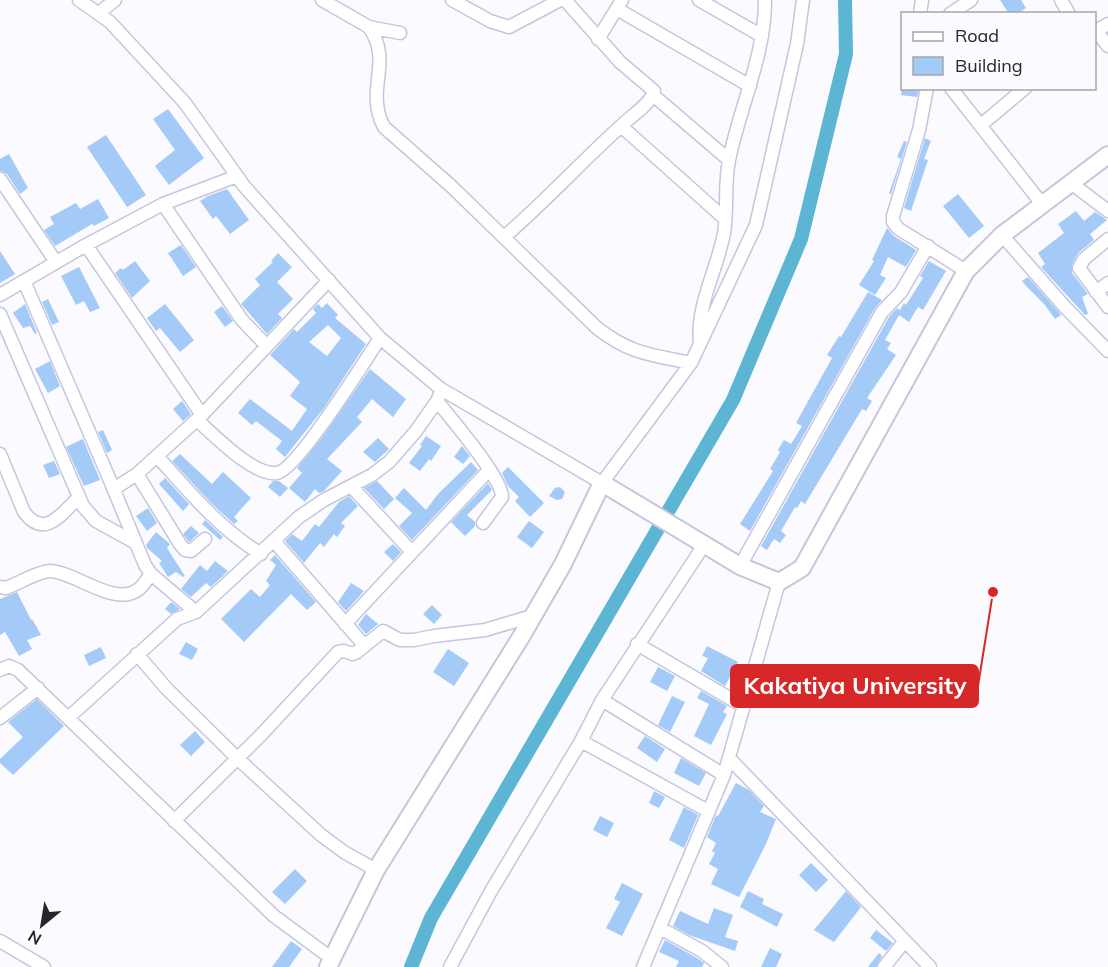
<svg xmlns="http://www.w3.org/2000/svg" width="1108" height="967" font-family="Mulish,sans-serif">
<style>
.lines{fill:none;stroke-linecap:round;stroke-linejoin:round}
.canal{stroke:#5cb5d2;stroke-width:14}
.building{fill:#a4caf7;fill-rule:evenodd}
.street-casing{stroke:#c5c6dd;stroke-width:15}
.secondary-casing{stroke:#c5c6dd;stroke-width:20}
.street{stroke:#fff;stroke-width:12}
.secondary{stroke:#fff;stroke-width:16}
.leader{fill:none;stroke:#d62828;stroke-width:2}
.callout-dot{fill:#d62828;stroke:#fafaff;stroke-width:2}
.callout{fill:#d62828;stroke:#d62828;stroke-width:2}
.callout-label{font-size:24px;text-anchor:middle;font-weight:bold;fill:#fff}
</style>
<rect width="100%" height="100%" fill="#fafaff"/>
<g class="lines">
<path class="canal" d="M411 967 431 918 733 400 801 239 846 54 845 0"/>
</g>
<path class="building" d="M1000 0H1021L1026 8 1017 14H1009Z
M902 88H919L917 97 901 95Z
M168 109 204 158 169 185 155 166 175 150 153 119Z
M106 135 146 195 127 207 87 147Z
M925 138 931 141 924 159 928 160 911 211 904 208Z
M904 141 907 142 891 194 889 193 901 159 897 157Z
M9 154 28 188 20 194 7 174 0 171V159Z
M227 189 249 220 230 234 216 216 213 219 200 201 208 196Z
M958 194 984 226 969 238 943 206Z
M98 199 109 218 94 226 92 224 55 246 44 230 54 224 50 217 76 203 80 209Z
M1076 211 1084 221 1095 212 1107 220 1090 234 1094 240 1078 253 1072 265V273L1088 294 1082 297 1088 314 1085 315 1041 267 1045 264 1038 253 1064 233 1058 224Z
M887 228 894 236 916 250 906 267 888 257 880 275 886 278 875 295 859 285 874 261 872 260Z
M181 245 196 267 183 276 168 253Z
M0 251 15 274 0 283Z
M278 253 292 267 277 282 293 299 278 314 282 318 267 334 241 304 260 285 255 279 273 262 271 261Z
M135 261 150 281 132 298 115 273 121 268 123 270Z
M929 261 946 271 923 310 918 307 909 322 899 315 885 340 891 343 887 349 896 355 867 398 872 401 866 411 862 409 805 504 801 501 797 508 795 507 781 531 786 535 780 543 774 539 767 550 761 546 889 317 897 308 900 310 904 303 906 305 923 278 920 276Z
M79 267 100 308 90 312 84 301 76 305 61 276Z
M1028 277 1058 311 1061 315 1055 319 1044 304 1027 287 1022 281Z
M868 292 882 300 875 308 750 531 740 524 773 471 770 469 780 452 778 450 784 440 791 444 802 426 796 423 832 358 827 355 839 336 841 337Z
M48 299 59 322 52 325 42 302Z
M327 303 338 315 335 318 366 344 324 408 285 457 276 449 282 441 256 421 252 425 238 413 250 399 292 431 307 409 290 396 300 382 270 355 294 329 297 332 316 313 313 309 318 304 322 308ZM328 325 341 338 327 356 309 342Z
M25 304 37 333 35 334 30 326 23 328 13 313Z
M165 304 194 340 180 352 160 328 156 331 147 318Z
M222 306 233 321 225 327 214 312Z
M50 361 60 386 48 393 35 369Z
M370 369 406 399 393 417 372 399 357 417 362 422 327 459 342 471 324 491 319 493 315 489 305 502 289 488 302 473 297 468 321 439Z
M182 401 191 414 183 421 173 409Z
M103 430 112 450 107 453 98 432Z
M426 436 441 446 431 461 429 459 420 471 409 463 422 446 420 445Z
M378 438 389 449 375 462 363 452Z
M83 439 100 480 84 486 66 447Z
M462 446 470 456 463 464 454 457Z
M180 454 212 484 223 472 251 498 234 517 238 521 234 524 211 503 172 461Z
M54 461 60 474 49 478 43 465Z
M471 462 478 470 412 540 399 526 412 513 395 498 404 488 426 510 438 494Z
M508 467 544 503 530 517 515 501 519 497 508 486 502 473Z
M165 478 189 504 183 511 159 484Z
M273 481H279L288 488 280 497 268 487Z
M377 481 394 499 384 509 364 488Z
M488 483 492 490 467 515 475 522V526L465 536 451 522Z
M560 487 565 492 562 499 557 500 549 496 555 488Z
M349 496 358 506 341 523 345 526 337 537 334 534 324 547 320 543 304 563 285 541 292 534 302 541 315 524 319 527 339 502Z
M148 508 157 523 147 531 136 516Z
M205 520 223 537 220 540 202 524Z
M529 521 544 532 532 548 517 537Z
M191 526 199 533 189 542 183 534Z
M156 532 170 544 167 548 185 576 183 577 176 572 168 577 159 563 162 561 147 548 146 545Z
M393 544 401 552 393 561 384 552Z
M275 555 316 602 307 610 291 594 244 642 221 619 251 589 260 597 270 585 266 581 276 565 270 560Z
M215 561 228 571 211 587 206 583 191 597 181 589 200 565 207 571Z
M351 583 364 591 346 611 338 602Z
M17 592 31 620 32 619 41 635 27 640 32 649 19 656 5 632 0 635V599Z
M171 602 180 609 171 614 165 609Z
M432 605 442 615 434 624 423 614Z
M366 614 378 624 366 634 358 625Z
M186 642 198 649 192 660 179 654Z
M707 646 738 662 725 686 701 671 708 658 702 656Z
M101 647 106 658 89 666 84 655Z
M448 649 469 663 454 686 433 672Z
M658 667 675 676 667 691 650 682Z
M701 691 727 706 723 712 727 714 711 745 694 736 709 704 697 698Z
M672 696 685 702 670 732 658 725Z
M37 699 64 726 13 775 0 763V759L23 737 8 722Z
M195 731 205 742 191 756 180 745Z
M645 736 665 749 657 762 637 748Z
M681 758 706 773 699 786 674 773Z
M736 783 749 790 764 806 760 812 776 819 766 844 739 897 711 884 718 869 709 864 715 853 712 851 716 843 707 837 716 815 718 816Z
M654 791 665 797 659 808 649 803Z
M684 807 698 815 684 848 669 840Z
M600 816 614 823 607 837 593 830Z
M811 863 828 880 816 892 799 875Z
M295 869 307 881 285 904 272 892Z
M622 883 643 894 622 936 606 928 620 902 614 899Z
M748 891 764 899 762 904 783 914 777 927 740 907Z
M846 891 861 907 834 942 814 930Z
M714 908 733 915 725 937 738 941 735 951 689 935 673 926 680 911 708 924Z
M876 930 893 943 886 951 870 938Z
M665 940 697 958 704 963 702 967H676L679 961 659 952Z
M291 941 302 949 289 967H272Z
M770 948 782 954 776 967H761Z
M879 953 882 956 876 967H868Z"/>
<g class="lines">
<g class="street-casing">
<path id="street" d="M79 0 110 22 185 103 237 176
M322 0 369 27 400 33
M452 0 490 21 509 27 560 0
M565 0 620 62 654 91C651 104 631 116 621 126L724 218
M699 0 762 36
M1061 0 1069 14
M617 9 750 86
M99 13 115 0
M920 14 922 0
M950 14 971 0
M369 27C394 63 364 89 384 127L451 186 597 328C630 354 652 355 691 363
M1096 31 1108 46
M1094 32 1108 24
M598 39 622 0
M927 88 919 130 893 216V222L899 229 966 271
M951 88 1042 204
M653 95 729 160
M981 125 1025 88
M0 179 56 262
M1071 183 1108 211
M163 204 242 320 267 346
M1002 235 1064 306 1108 351
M504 237C545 202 581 162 621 126
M1108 239 1084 259 1079 268 1108 307
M86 245 202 415
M24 281 109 478 145 565 151 574 196 612
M1096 292 1108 283
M0 295 86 245 163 204 237 176 244 186 380 338 441 389 602 483 691 363 756 225 797 44 803 0
M0 314 83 506 96 521 134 542
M700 344C696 305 717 271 724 233 728 210 724 184 729 160 740 106 765 56 765 0
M440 394 437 401C451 419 502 477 502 497L483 523
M197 420C214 435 253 476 277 473 297 470 366 359 380 338
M0 454 24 512C45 540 62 513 79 497
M157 456C189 492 220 529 261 554
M137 474 180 544 185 550 191 551 205 539
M351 486 412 552
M114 489 137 474 202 415 329 280
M274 541 364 645
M704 545 602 700 581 741 708 811
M740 566 882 312 901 292 928 246
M0 587 6 588C17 584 39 571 50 571 76 572 115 608 139 589 144 585 147 579 151 574
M345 624 489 470
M637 644 743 706
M137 654 166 688 237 758 321 835 344 852 376 870
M0 670 9 666 18 670 274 916 331 958
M602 700 724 775
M0 718 38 688
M68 718 177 619 196 612 299 517 324 500 372 475 389 462 416 431 437 401
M729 758 930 967
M174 821 261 735 338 652 344 651 353 654 357 652 383 631 400 640H414L434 636 485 630 532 616
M660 928 702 951 722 967
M0 941 44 967
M450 967 491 891 581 741
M643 967 724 775 779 582
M884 967 904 942"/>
</g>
<g class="secondary-casing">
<path id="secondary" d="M328 967 376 870 521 637 563 564 602 483 740 566 779 582 802 568 966 271 1002 235 1108 155"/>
</g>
<use href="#street" class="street"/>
<use href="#secondary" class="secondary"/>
</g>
<path class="leader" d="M993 592L978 686"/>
<circle class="callout-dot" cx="993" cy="592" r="6"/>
<rect class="callout" x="731" y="665" width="247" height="42" rx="6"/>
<g class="callout-label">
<text x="855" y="694">Kakatiya University</text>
</g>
<rect x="901" y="12" width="195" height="78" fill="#fafaff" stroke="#a5a5ab" stroke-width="1.5"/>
<rect x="913" y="32" width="30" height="9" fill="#ffffff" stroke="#a5a5ab" stroke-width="1.5"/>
<text x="955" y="42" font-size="18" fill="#26262e">Road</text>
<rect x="913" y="57" width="30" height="18" fill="#a4caf7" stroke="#a5a5ab" stroke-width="1.5"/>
<text x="955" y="72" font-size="18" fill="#26262e">Building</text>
<g transform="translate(42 925) rotate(210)" stroke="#fafaff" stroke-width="4.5" paint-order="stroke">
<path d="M0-4.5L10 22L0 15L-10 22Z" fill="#26262e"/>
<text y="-9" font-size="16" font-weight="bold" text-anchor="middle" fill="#26262e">N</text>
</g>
</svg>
